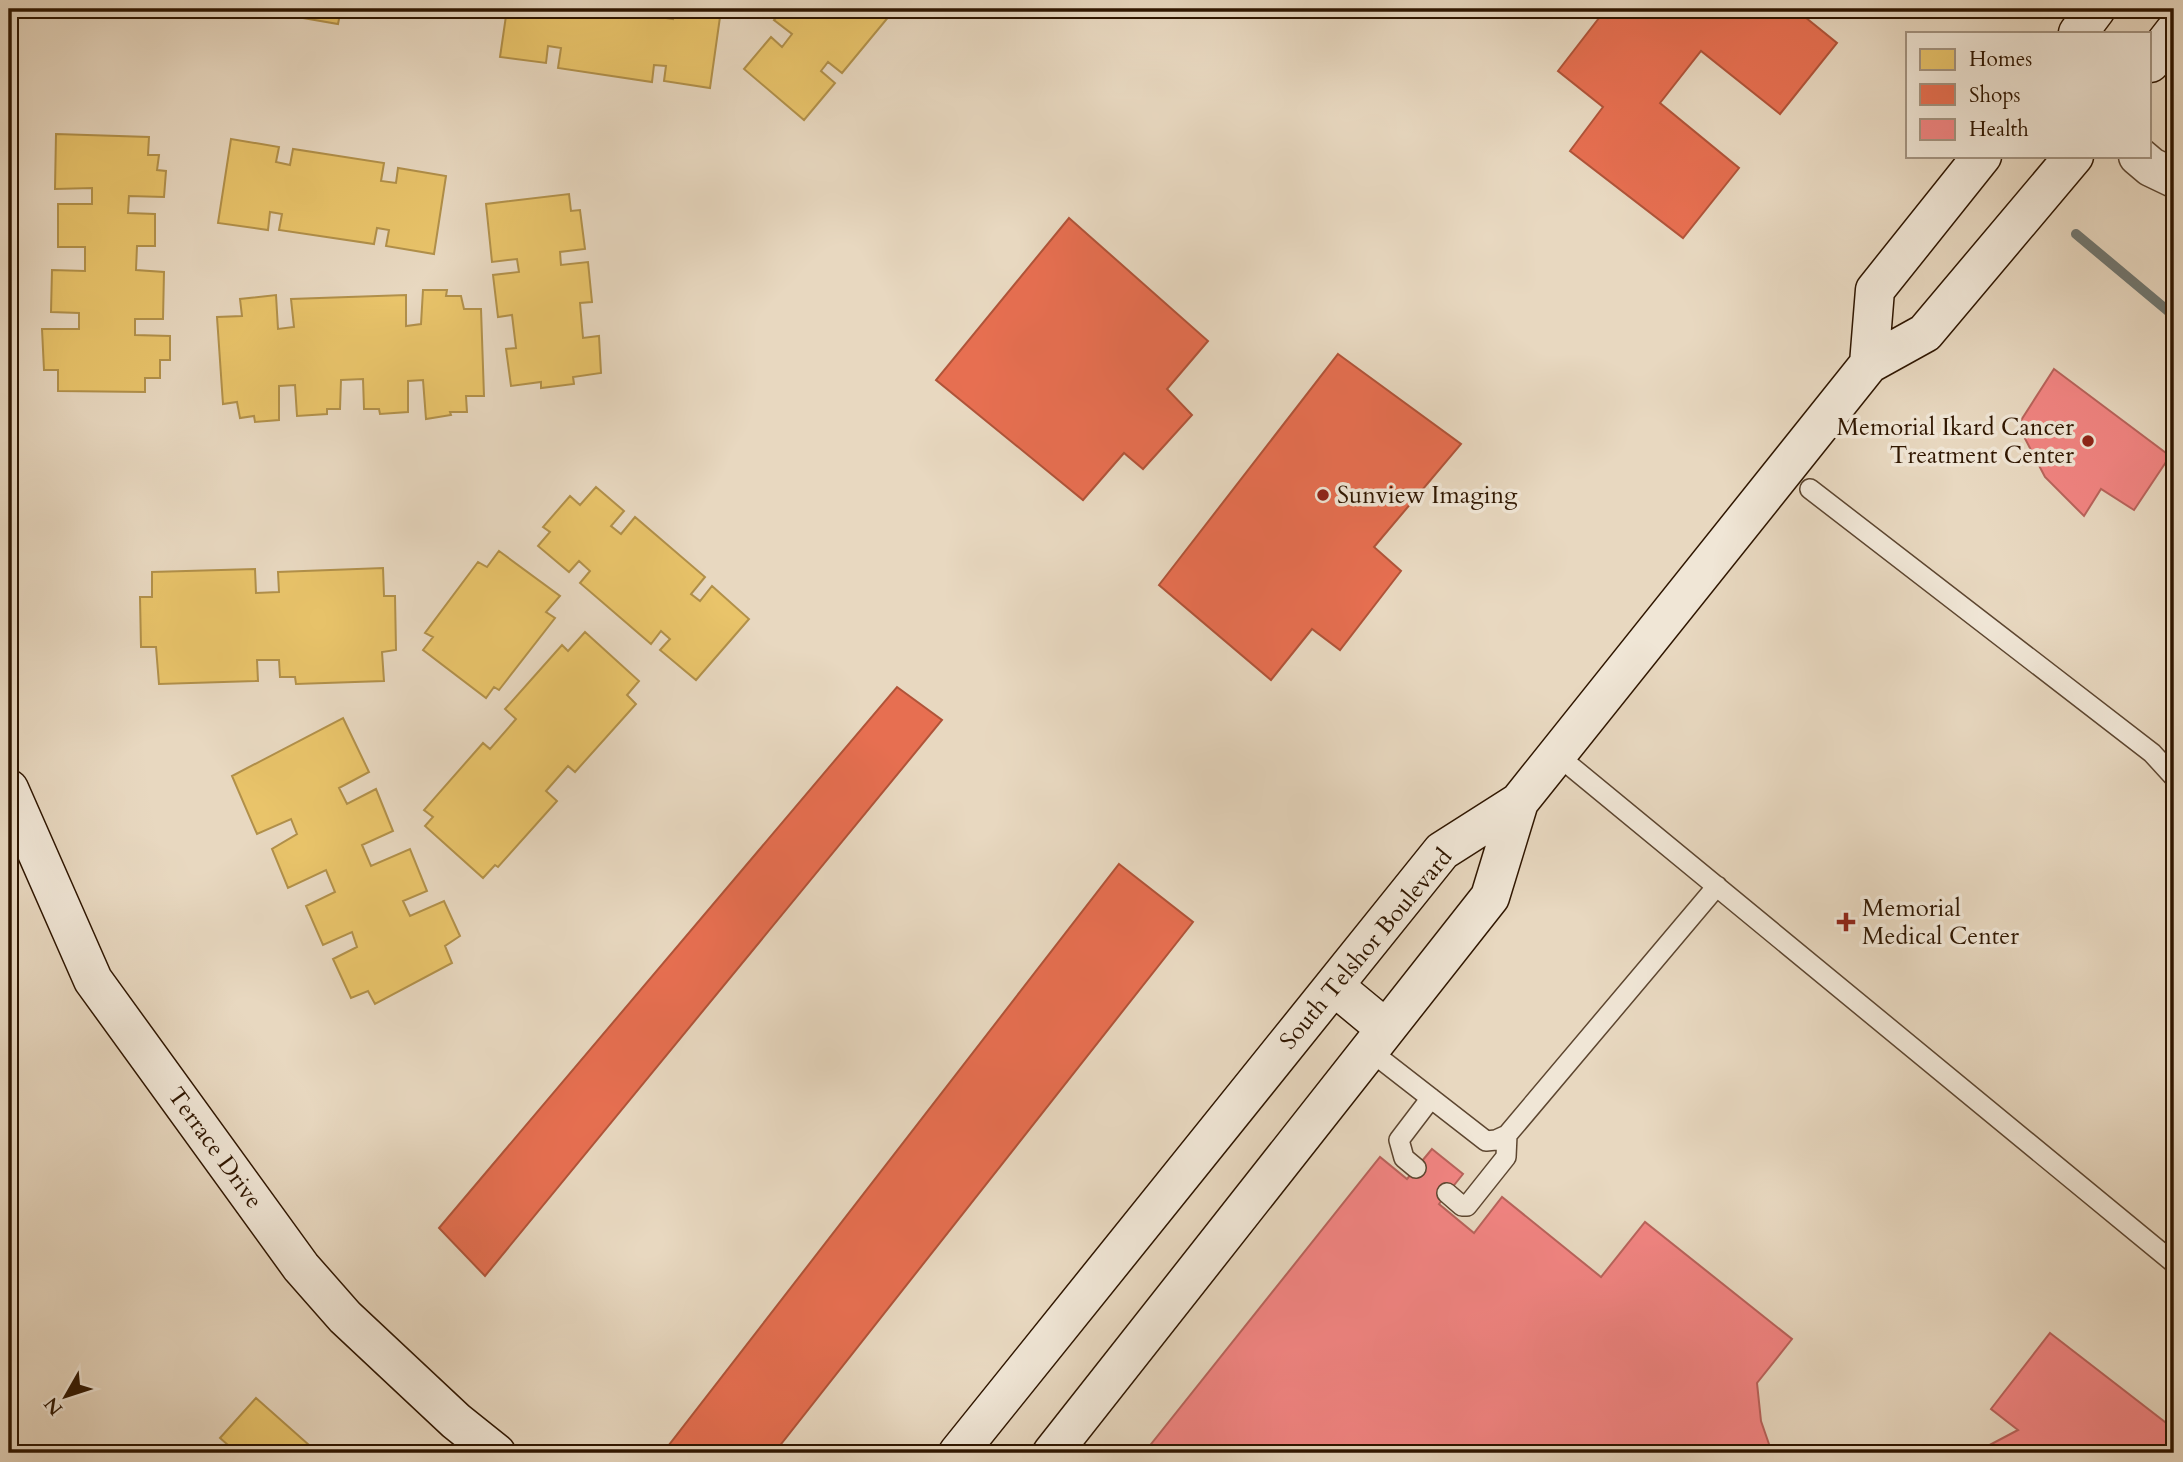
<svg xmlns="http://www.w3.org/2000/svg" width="2183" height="1462" font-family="Cardo,serif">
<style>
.homes{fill:#e9c46a;stroke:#b1904a;stroke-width:2}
.shops{fill:#e76f51;stroke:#b05439;stroke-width:2}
.health{fill:#f28482;stroke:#b8635b;stroke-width:2}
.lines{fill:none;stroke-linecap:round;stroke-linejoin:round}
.stream{stroke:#707771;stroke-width:10}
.lane-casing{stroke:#5d4630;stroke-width:22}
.street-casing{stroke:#5d4630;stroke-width:41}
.secondary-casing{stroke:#2f1600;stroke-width:41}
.lane{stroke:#f0e6d6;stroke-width:19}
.street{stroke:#f0e6d6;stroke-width:38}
.secondary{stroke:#f0e6d6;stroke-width:38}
.poi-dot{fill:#8f2418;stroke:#f0e6d6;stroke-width:2.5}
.labels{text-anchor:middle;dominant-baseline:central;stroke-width:7;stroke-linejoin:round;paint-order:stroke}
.poi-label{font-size:24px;fill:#2f1600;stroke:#f0e6d6;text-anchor:start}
.street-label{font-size:24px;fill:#2f1600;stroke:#f0e6d6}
</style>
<rect width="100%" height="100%" fill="#e8d8c0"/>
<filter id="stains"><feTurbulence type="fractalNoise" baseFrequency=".00286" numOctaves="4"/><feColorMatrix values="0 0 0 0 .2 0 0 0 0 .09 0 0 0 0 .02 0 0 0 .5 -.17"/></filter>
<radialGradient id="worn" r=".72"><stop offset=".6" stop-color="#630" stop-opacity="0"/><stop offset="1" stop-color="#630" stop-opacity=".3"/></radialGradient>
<path class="homes" d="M251 9H341L338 24Z
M507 9H660L659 17 673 19 674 9 721 10 710 88 664 81 666 66 654 65 652 82 558 68 561 48 548 46 546 63 500 57Z
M784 9H895L842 73 828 62 821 71 835 83 804 120 744 69 771 37 782 47 792 34 774 20Z
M56 134 149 137 148 155H159L157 170 166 171 164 197 129 196 128 213 155 214V246H137L136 270 164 272 163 319H135V335L170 336V360H160V378H145V392L58 391V370H44L42 329H79V313L51 312 52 270 85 271V247H58V204H92V188L55 189Z
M231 139 279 147 276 162 290 165 293 149 384 163 381 181 396 183 398 168 446 176 434 254 386 246 389 230 377 228 374 244 279 230 282 214 270 212 268 230 218 223Z
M569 194 571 211 580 210 585 249 560 252 561 265 588 262 592 302 580 303 583 338 599 336 601 373 573 377 574 384 541 388V382L511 386 506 349 516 348 512 315 498 317 493 275 519 272 517 259 492 262 486 204Z
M423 290H447L446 296H461L464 309H481L484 396H466L467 412H450L451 415 426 419 423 380 408 381V412L380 414 379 409H364L363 379 341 380 340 409H327V414L297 416 295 385 279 386V420L255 422 254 416 240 418 237 402 223 404 217 317 242 316 240 299 276 295 278 329 294 327 291 299 406 295V326L421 324Z
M596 487 624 511 611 526 621 534 635 517 705 577 691 594 700 601 712 586 749 619 696 680 660 650 670 639 661 631 651 644 580 583 590 571 579 561 569 572 538 546 550 532 543 527 570 496 580 505Z
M499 551 560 596 546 612 555 618 499 690 494 687 486 698 423 650 433 637 425 633 478 562 487 567Z
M383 568 384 596H395L396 650 382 652 384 681 296 684 295 677H280L279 660H257L258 681 159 684 156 647H141L140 597H152V572L255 569 256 593 279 592 278 572Z
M585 632 639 681 627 695 636 704 575 772 568 766 546 791 557 801 498 867 495 865 483 878 425 826 433 817 424 810 483 743 490 749 516 719 505 709 562 645 568 651Z
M343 718 369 772 339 788 347 804 376 789 393 831 362 845 371 866 410 849 427 891 403 901 410 916 444 901 460 936 445 946 452 963 375 1004 368 991 351 998 333 959 357 947 352 932 323 945 306 906 335 892 326 870 288 888 272 849 297 834 291 819 257 834 232 776Z
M256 1398 318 1453H237L220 1438Z"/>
<path class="shops" d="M1606 9H1795L1837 43 1780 114 1701 51 1660 103 1739 168 1683 238 1570 151 1603 107 1558 71Z
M1069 218 1208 341 1167 389 1192 415 1143 469 1124 453 1083 500 936 380Z
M1338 354 1461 444 1374 547 1401 571 1340 650 1312 629 1271 680 1159 585Z
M897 687 942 720 485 1276 439 1228Z
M1119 864 1193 922 774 1453H677L669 1445Z"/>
<path class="health" d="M2054 369 2170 456 2134 510 2101 489 2084 516 2045 477 2018 425Z
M1432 1149 1463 1174 1439 1204 1474 1233 1502 1197 1601 1277 1645 1222 1792 1339 1757 1383 1761 1421 1770 1447 1778 1453H1144L1380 1157 1407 1179Z
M2050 1333 2174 1429V1453H1984L1982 1449 2018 1430 1991 1409Z"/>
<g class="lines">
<path class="stream" d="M2076 234 2174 316"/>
<g class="lane-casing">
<path id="lane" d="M1810 489 2152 753 2174 777
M1557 755 2174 1263
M1369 1050 1486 1141 1496 1140 1507 1135 1717 886
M1416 1168 1404 1158 1399 1140 1431 1098
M1447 1193 1462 1206H1467L1506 1157 1507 1135"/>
</g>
<g class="street-casing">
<path id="street" d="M2138 156 2151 167 2174 178"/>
</g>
<g class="secondary-casing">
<path id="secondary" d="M2078 33 2096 9
M2150 63 2174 32
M1869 364 1875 290 1982 156
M9 789 93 980 301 1267 345 1317 456 1421 496 1453
M1334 986 1386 1029
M958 1453 1442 851 1519 802 1869 364 1925 333 2074 156
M1052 1453 1490 897 1519 802"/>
</g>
<use href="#lane" class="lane"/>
<use href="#street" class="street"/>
<use href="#secondary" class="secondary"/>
</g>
<g class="poi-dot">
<circle cx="2088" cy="441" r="7"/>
<circle cx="1323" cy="495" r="7"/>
<path d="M1842.5 911.5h7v7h7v7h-7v7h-7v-7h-7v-7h7z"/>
</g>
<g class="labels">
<g class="poi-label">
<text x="2074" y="427" text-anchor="end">Memorial Ikard Cancer<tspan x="2074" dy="28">Treatment Center</tspan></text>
<text x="1337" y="495">Sunview Imaging</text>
<text x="1862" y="908">Memorial<tspan x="1862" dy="28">Medical Center</tspan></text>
</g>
<g class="street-label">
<text transform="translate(1366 949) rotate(-50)">South Telshor Boulevard</text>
<text transform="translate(215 1148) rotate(54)">Terrace Drive</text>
</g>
</g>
<rect width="2183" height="1462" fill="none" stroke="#e8d8c0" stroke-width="35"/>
<rect x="10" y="10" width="2162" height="1441" fill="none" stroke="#2f1600" stroke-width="3.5"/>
<rect x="18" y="18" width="2148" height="1427" fill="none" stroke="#2f1600" stroke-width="2"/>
<rect x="1906" y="32" width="245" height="126" fill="#f0e6d6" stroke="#a39380" stroke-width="2"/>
<rect x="1920" y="49" width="35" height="21" fill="#e9c46a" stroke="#a39380" stroke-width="2"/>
<text x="1969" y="66" font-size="21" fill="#2f1600">Homes</text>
<rect x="1920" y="84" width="35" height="21" fill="#e76f51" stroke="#a39380" stroke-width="2"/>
<text x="1969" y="102" font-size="21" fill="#2f1600">Shops</text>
<rect x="1920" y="119" width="35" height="21" fill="#f28482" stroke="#a39380" stroke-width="2"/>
<text x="1969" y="136" font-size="21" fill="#2f1600">Health</text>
<g transform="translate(66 1396) rotate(231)" stroke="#f0e6d6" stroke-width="5" paint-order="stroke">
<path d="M0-5L12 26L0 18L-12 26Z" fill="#2f1600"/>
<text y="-10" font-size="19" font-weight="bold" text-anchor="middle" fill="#2f1600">N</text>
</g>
<rect width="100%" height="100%" filter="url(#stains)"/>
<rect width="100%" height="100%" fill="url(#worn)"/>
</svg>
